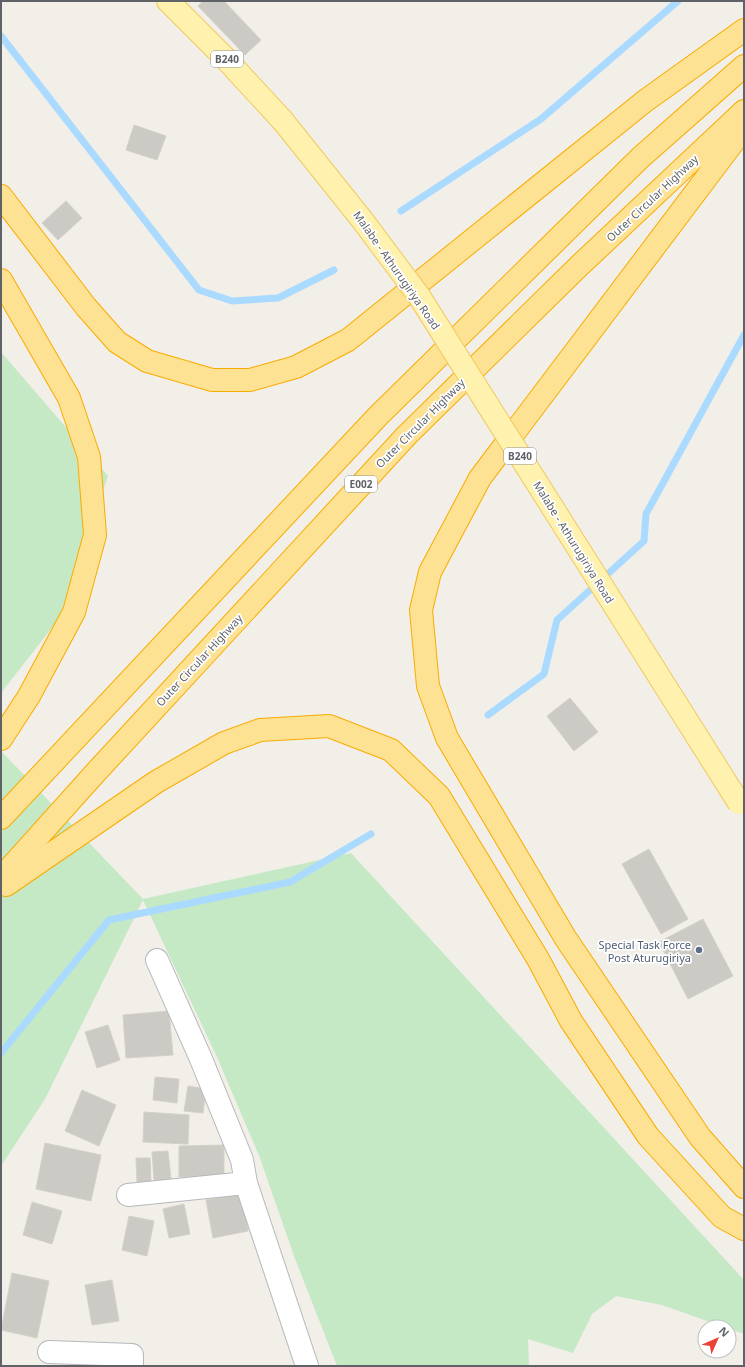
<svg xmlns="http://www.w3.org/2000/svg" width="745" height="1367" font-family="'Noto Sans',sans-serif">
<style>
.green{fill:#c5e8c5}
.lines{fill:none;stroke-linecap:round;stroke-linejoin:round}
.stream{stroke:#aadaff;stroke-width:7}
.building{fill:#cccac5;stroke:#d6d1c6}
.minor-casing{stroke:#b5b8bc;stroke-width:24}
.major-casing{stroke:#f2c960;stroke-width:24}
.highway-casing{stroke:#f9ab00;stroke-width:24}
.minor{stroke:#fff;stroke-width:22}
.major{stroke:#fff2af;stroke-width:22}
.highway{stroke:#fde293;stroke-width:22}
.major-bridge-casing{stroke:#f2c960;stroke-width:24;stroke-linecap:butt}
.major-bridge{stroke:#fff2af;stroke-width:22}
.service-dot{fill:#5c6f8a;stroke:#fff;stroke-width:1.5}
.labels{text-anchor:middle;dominant-baseline:central;stroke-width:3.5;stroke-linejoin:round;paint-order:stroke}
.shield{fill:#fff;stroke:#8f9295;stroke-width:1}
.shield-label{font-size:10px;font-weight:bold;fill:#5f6368}
.street-label{font-size:11px;fill:#5f6368;stroke:#fff}
.service-label{font-size:11px;fill:#4e5e75;stroke:#fff;text-anchor:end}
</style>
<rect width="100%" height="100%" fill="#f1efe8"/>
<path class="green" d="M1 352 108 476 58 620 1 693Z
M1 751 143 899 351 853 744 1280V1334L662 1305 616 1296 592 1314 573 1353 528 1339 529 1366H337L294 1256 260 1158 217 1057 143 900 45 1099 1 1166Z"/>
<g class="lines">
<path class="stream" d="M1 36 199 290 232 301 278 298 334 270
M401 211 541 119 678 1
M488 715 544 674 557 620 644 541 646 514 744 335
M1 1053 109 920 290 882 371 834"/>
</g>
<path class="building" d="M203 1H224L261 40 245 55 198 6Z
M134 125 166 136 157 160 126 150Z
M66 201 82 218 58 240 42 223Z
M570 698 598 732 574 751 547 716Z
M649 849 688 919 661 934 622 864Z
M703 919 733 976 688 999 659 942Z
M169 1011 173 1055 126 1058 123 1015Z
M108 1025 120 1060 97 1068 85 1032Z
M155 1077 179 1079 177 1103 153 1100Z
M188 1086 206 1089 203 1113 184 1111Z
M82 1090 116 1105 99 1146 65 1131Z
M144 1112 189 1115 188 1144 143 1142Z
M45 1143 101 1155 91 1201 36 1189Z
M224 1145V1176L179 1177V1146Z
M168 1151 171 1179 154 1180 152 1152Z
M136 1158H150L151 1183H137Z
M242 1193 248 1231 213 1238 206 1200Z
M32 1202 62 1211 52 1244 23 1235Z
M184 1204 190 1234 169 1238 163 1209Z
M129 1216 154 1221 147 1256 122 1250Z
M12 1273 49 1281 37 1338 1 1330Z
M112 1280 119 1321 92 1325 85 1285Z"/>
<g class="lines">
<g class="minor-casing">
<path id="minor" d="M157 960 201 1059 242 1160 246 1183 307 1366
M128 1195 246 1183
M49 1352 132 1355V1366"/>
</g>
<g class="major-casing">
<path id="major" d="M168 1 225 58 283 121"/>
</g>
<g class="highway-casing">
<path id="highway" d="M744 128 480 478 430 572 421 610 428 686 447 738 566 939 700 1137 744 1187
M1 196 86 307 117 342 147 361 212 380H250L296 367 348 340 645 101 744 30
M1 280 69 398 89 457 95 535 74 612 29 696 1 739
M1 818 378 416 640 158 744 66
M1 878 97 771 407 435 579 266 744 111
M6 885 156 782 224 743 260 730 329 726 391 750 439 796 538 959 571 1021 648 1136 722 1217 744 1229"/>
</g>
<use href="#minor" class="minor"/>
<use href="#major" class="major"/>
<use href="#highway" class="highway"/>
<g class="major-bridge-casing">
<path id="major-bridge" d="M283 121 363 221 419 296 739 803"/>
</g>
<use href="#major-bridge" class="major-bridge"/>
</g>
<circle class="service-dot" cx="699" cy="950" r="4"/>
<g class="labels">
<g class="shield">
<rect x="211" y="51" width="32" height="16" rx="3"/>
<rect x="504" y="448" width="32" height="16" rx="3"/>
<rect x="345" y="476" width="32" height="16" rx="3"/>
</g>
<g class="shield-label">
<text x="227" y="59">B240</text>
<text x="520" y="456">B240</text>
<text x="361" y="484">E002</text>
</g>
<g class="street-label">
<text transform="translate(652 198) rotate(-43)">Outer Circular Highway</text>
<text transform="translate(397 270) rotate(55)">Malabe - Athurugiriya Road</text>
<text transform="translate(420 423) rotate(-45)">Outer Circular Highway</text>
<text transform="translate(574 542) rotate(58)">Malabe - Athurugiriya Road</text>
<text transform="translate(199 660) rotate(-47)">Outer Circular Highway</text>
</g>
<g class="service-label">
<text x="691" y="944">Special Task Force<tspan x="691" dy="13">Post Aturugiriya</tspan></text>
</g>
</g>
<rect width="745" height="1367" fill="none" stroke="#5f6368" stroke-width="4"/>
<g transform="translate(717 1339) rotate(45)"><circle r="19" fill="#ffffff" stroke="#bfc1c3"/>
<path d="M0-3L7 15L0 10L-7 15Z" fill="#ea4335"/>
<text y="-6" font-size="11" font-weight="bold" text-anchor="middle" fill="#5f6368">N</text>
</g>
</svg>
